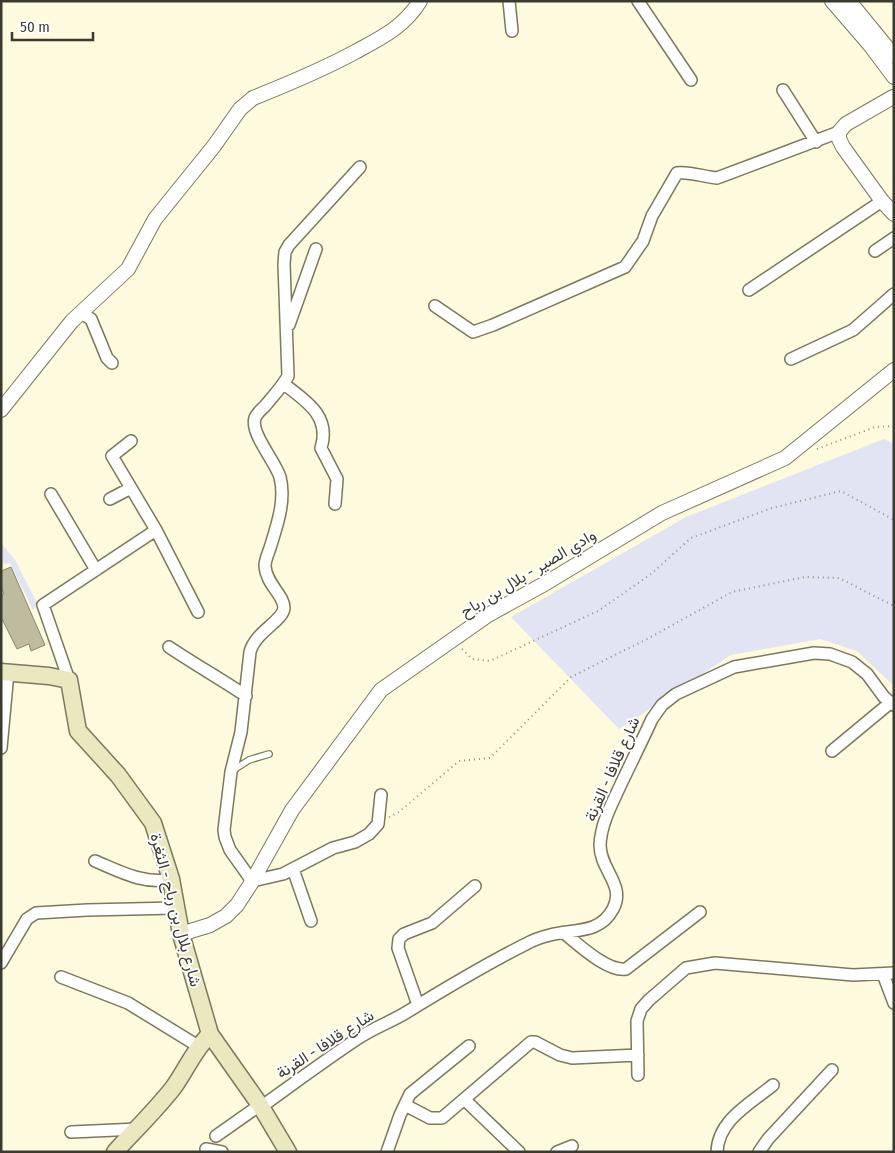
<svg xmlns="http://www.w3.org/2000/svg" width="895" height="1153" font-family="'Fira Sans Condensed',Vazirmatn,sans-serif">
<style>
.green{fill:#e2e3f3}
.building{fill:#bebb9f;stroke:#8a886d}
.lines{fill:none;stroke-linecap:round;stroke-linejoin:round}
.service-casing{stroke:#7b785e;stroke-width:8}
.minor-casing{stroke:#7b785e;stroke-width:14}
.tertiary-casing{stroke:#7b785e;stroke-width:16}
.secondary-casing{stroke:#7b785e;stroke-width:19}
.path{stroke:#94927f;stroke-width:2;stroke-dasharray:1 4;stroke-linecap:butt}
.service{stroke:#fff;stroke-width:5.5}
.minor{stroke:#fff;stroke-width:11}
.tertiary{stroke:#fff;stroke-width:14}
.secondary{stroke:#ebe7bf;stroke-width:16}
.labels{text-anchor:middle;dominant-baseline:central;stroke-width:4;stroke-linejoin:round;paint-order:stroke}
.street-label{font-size:16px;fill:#3b3a2f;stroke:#fff}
</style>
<rect width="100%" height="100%" fill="#fdfadd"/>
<path class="green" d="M884 439 894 444V686L857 651 820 639 731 655 619 729 511 617 686 517Z
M1 543 15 560 38 605 33 610 10 563 1 564Z"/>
<path class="building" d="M11 567 45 645 31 651 29 644 17 649 1 617V596L4 594 1 586V571Z"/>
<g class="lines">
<g class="service-casing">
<path id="service" d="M232 771 249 760 269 754"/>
</g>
<g class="minor-casing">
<path id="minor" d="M509 1 512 31
M638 1 691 80
M783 90 816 142
M360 167 289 245 285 252 284 264 288 376C282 387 273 396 265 406 261 410 257 413 255 418 250 433 275 461 280 477 286 501 277 525 270 548 268 554 265 560 265 566 266 584 284 595 284 608 283 621 255 632 250 652L241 732 231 772 224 830 225 837 230 850 252 881 283 874 333 848 355 842 369 834 378 824 381 795
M875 251 894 238
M749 290 882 201
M435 306 473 332 493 325 625 267 643 241 652 216 677 173C688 171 705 177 717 178L839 132
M81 313 91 319 107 358 112 363
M289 325 316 249
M791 359 853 330 894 294
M284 384C306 401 331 416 321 448L337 479 335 504
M51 494 96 570
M110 499 131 488
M156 530 198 612
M169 647C194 664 221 679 246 696
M69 680 43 605 156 530 112 456 131 441
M1 748 8 672
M832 751 890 703
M95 861C119 871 144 885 171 879
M293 869 311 921
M564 933C578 944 607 972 626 969L700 912
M1 963 27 919 36 913 87 910 175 908
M883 974 894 1003
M61 977 128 1003 198 1046
M418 1005 398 948 399 939 404 934 432 923 475 886
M638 1075 637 1021 641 1009 649 1000 686 968 715 963 853 975 894 973
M464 1099 519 1152
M405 1105 430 1118H442L531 1042H535L560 1055 572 1058 638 1055
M261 1107C293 1084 324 1061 357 1039 373 1028 391 1022 407 1012 446 988 484 965 526 944 533 940 542 937 550 935 574 929 600 934 613 909 626 885 600 870 600 845 601 823 612 804 621 784 631 763 642 741 652 719L662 705 676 694 734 667 814 653 830 654 852 662 867 674 884 697 894 705
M71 1132 138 1129
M216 1136 260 1105
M206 1149 222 1152
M387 1152 400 1115 410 1094 469 1046
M557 1152 572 1146
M717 1152C718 1120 751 1103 773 1085
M759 1152 768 1139 832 1070"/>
</g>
<g class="tertiary-casing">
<path id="tertiary" d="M832 1 870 45 894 77
M849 1 894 56
M893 97 846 124 839 132V139L843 147 882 201 894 214
M1 410 72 321 128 269 155 219 214 146 240 109 253 98C288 84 322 70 355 52 381 38 404 27 420 1
M181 934 210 925 226 916 237 905 250 885 292 810 381 690 488 615 546 583 662 513 785 458 894 370"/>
</g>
<g class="secondary-casing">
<path id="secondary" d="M1 672 49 676 69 680 78 731 118 775 153 823 171 879 181 934 210 1034 260 1105 288 1152
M115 1152C134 1131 155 1111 173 1088 186 1070 194 1050 210 1034"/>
</g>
<path class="path" d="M817 449 875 427 894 426
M462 649 472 659 490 661 598 611 651 574 691 538 772 508 841 491 894 520
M389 817 399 812 459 761 490 758 571 677 649 638 732 592 805 577 839 578 894 606"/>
<use href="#service" class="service"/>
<use href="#minor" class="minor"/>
<use href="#tertiary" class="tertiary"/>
<use href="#secondary" class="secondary"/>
</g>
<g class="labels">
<g class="street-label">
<text transform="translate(528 573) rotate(-31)">وادي الصير - بلال بن رباح</text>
<text transform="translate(612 769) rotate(-66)">شارع قلافا - القرنة</text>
<text transform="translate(176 910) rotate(75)">شارع بلال بن رباح - الثغرة</text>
<text transform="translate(325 1044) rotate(-33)">شارع قلافا - القرنة</text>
</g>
</g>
<rect width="895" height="1153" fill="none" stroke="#3b3a2f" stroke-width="5"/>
<path d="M12 32v8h81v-8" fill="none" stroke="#3b3a2f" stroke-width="2.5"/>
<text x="20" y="32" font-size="15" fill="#3b3a2f" stroke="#ffffff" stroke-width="4" paint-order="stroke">50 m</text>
</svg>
